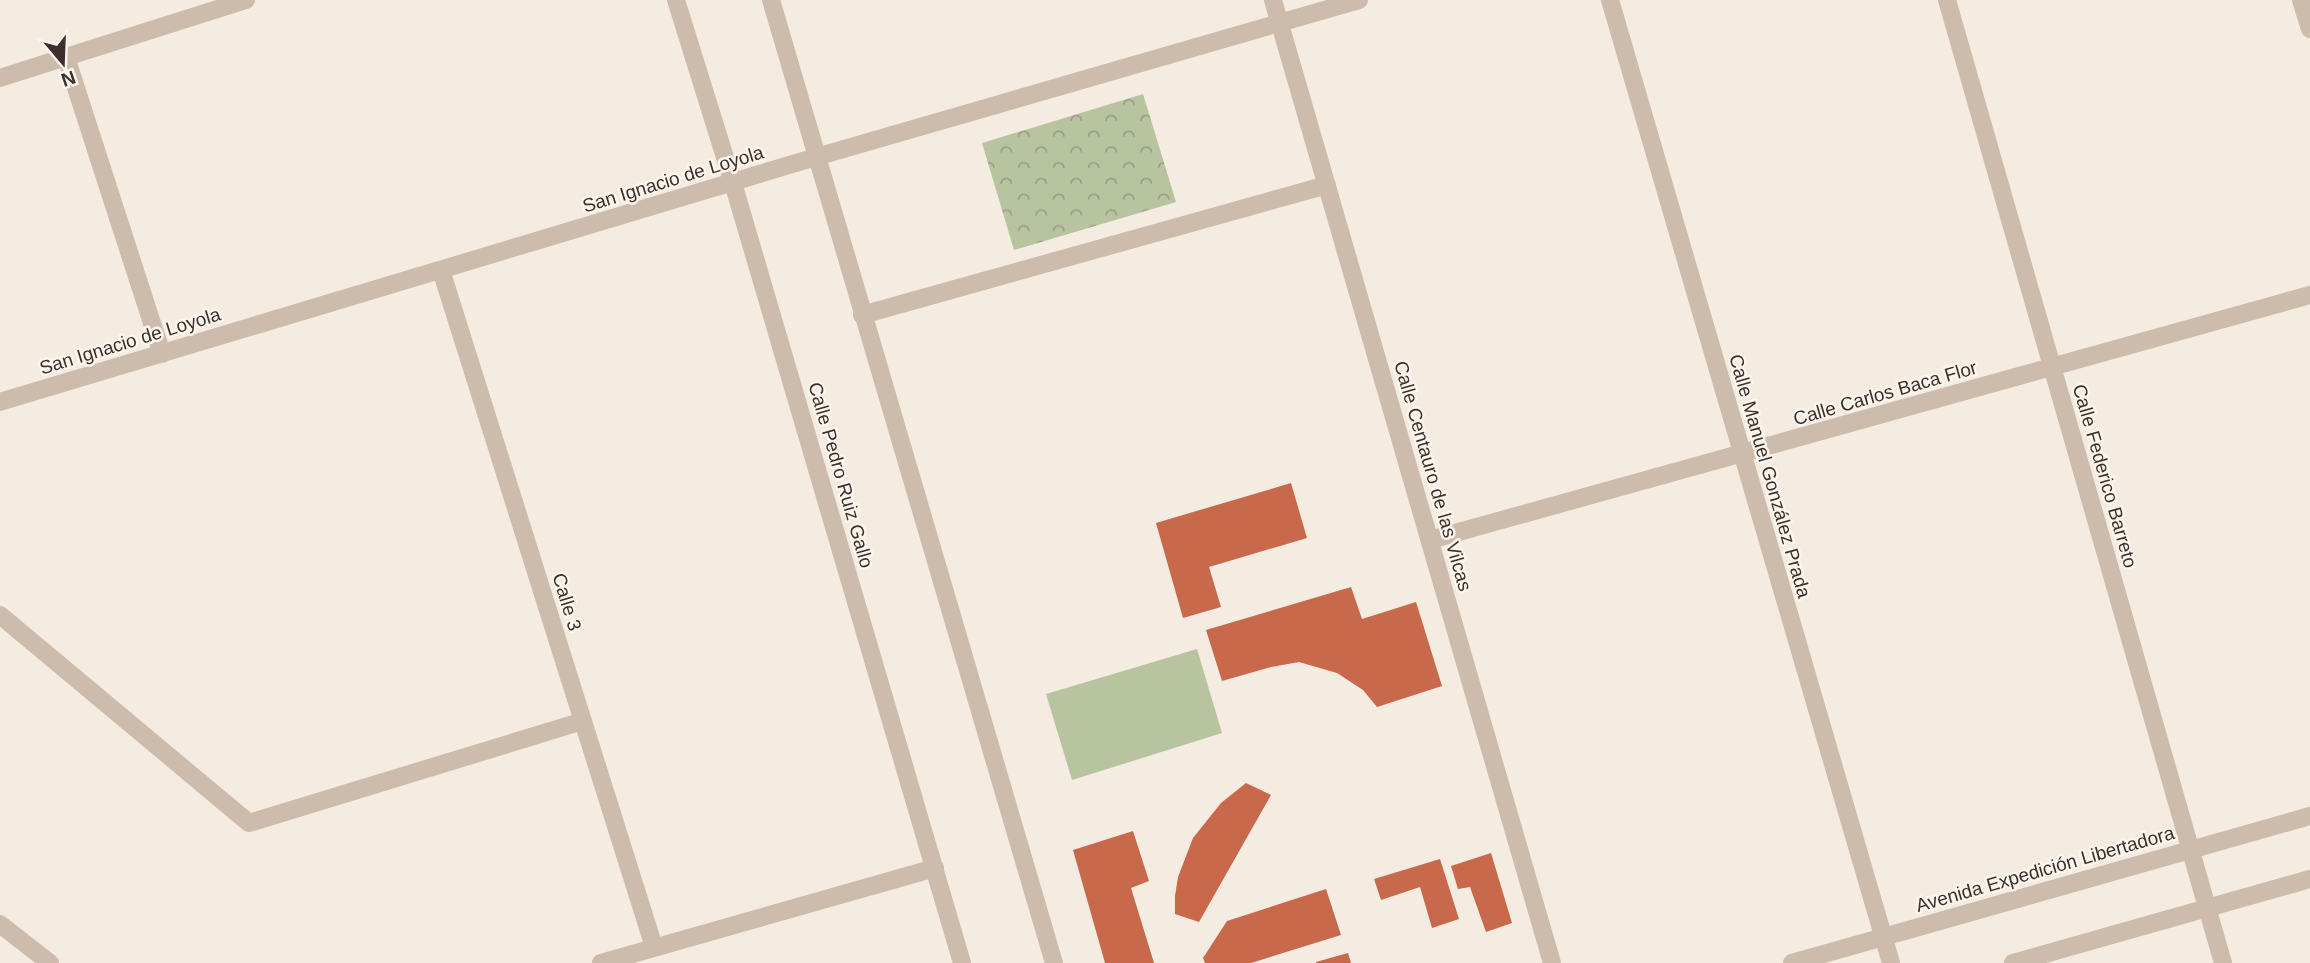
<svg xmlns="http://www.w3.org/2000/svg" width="2310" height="963" font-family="Helvetica,sans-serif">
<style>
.park{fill:url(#park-crowns)}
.pitch{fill:#b8c4a0}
.building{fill:#c8694b}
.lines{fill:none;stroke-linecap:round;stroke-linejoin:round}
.minor{stroke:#cdbbac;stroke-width:18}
.tertiary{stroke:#cdbbac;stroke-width:18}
.labels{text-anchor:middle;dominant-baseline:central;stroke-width:5;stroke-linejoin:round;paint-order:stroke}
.street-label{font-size:19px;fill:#3b302b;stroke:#fbf5ee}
</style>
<defs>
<pattern id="park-crowns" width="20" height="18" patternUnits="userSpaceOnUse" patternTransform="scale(1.75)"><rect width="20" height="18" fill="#b8c4a0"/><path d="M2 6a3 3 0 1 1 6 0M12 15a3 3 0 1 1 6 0" fill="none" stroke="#97a083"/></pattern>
</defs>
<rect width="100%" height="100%" fill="#f4ebe1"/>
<path class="park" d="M1143 94 1176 202 1014 250 982 143Z"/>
<path class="pitch" d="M1197 649 1222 733 1072 780 1046 694Z"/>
<path class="building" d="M1291 483 1307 538 1209 567 1221 607 1183 618 1156 523Z
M1351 587 1362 619 1416 602 1442 686 1377 707 1363 690 1337 673 1299 662 1271 667 1222 681 1206 630Z
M1246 783 1271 795 1199 922 1175 914V896L1178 877 1193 838 1221 803Z
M1133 831 1149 881 1131 888 1154 963H1105L1073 850Z
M1491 853 1512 923 1486 932 1470 887 1458 889 1451 866Z
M1440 859 1459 919 1432 928 1420 887 1381 900 1374 879Z
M1326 889 1341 935 1251 963H1205L1203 958 1227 921Z
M1348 953 1351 963H1316V962Z"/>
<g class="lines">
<path class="minor" d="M1273 0 1552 963
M1610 0 1891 963
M1947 0 2223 963
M2301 0 2310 29
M66 57 162 354
M0 78 246 0
M441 270 654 947
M862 315 1327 185
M0 402 816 157 1359 0
M1430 540 2310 295
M0 615 249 823 583 721
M0 924 50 963
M601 963 935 868"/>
<path class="tertiary" d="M676 0 733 183 962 963
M771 0 1054 963
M1792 963 2310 816
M2013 963 2310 879"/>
</g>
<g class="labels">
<g class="street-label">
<text transform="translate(673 179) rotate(-17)">San Ignacio de Loyola</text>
<text transform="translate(130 341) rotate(-17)">San Ignacio de Loyola</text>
<text transform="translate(1885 393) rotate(-16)">Calle Carlos Baca Flor</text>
<text transform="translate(841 475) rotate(74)">Calle Pedro Ruiz Gallo</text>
<text transform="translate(1433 476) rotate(74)">Calle Centauro de las Vilcas</text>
<text transform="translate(1770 476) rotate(74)">Calle Manuel González Prada</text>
<text transform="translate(2105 476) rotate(74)">Calle Federico Barreto</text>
<text transform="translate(567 602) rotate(73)">Calle 3</text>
<text transform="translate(2045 869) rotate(-16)">Avenida Expedición Libertadora</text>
</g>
</g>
<g transform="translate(63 63) rotate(161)" stroke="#fbf5ee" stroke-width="5" paint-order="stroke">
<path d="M0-5L12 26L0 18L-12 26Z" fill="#3b302b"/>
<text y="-10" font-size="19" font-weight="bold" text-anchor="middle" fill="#3b302b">N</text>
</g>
</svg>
